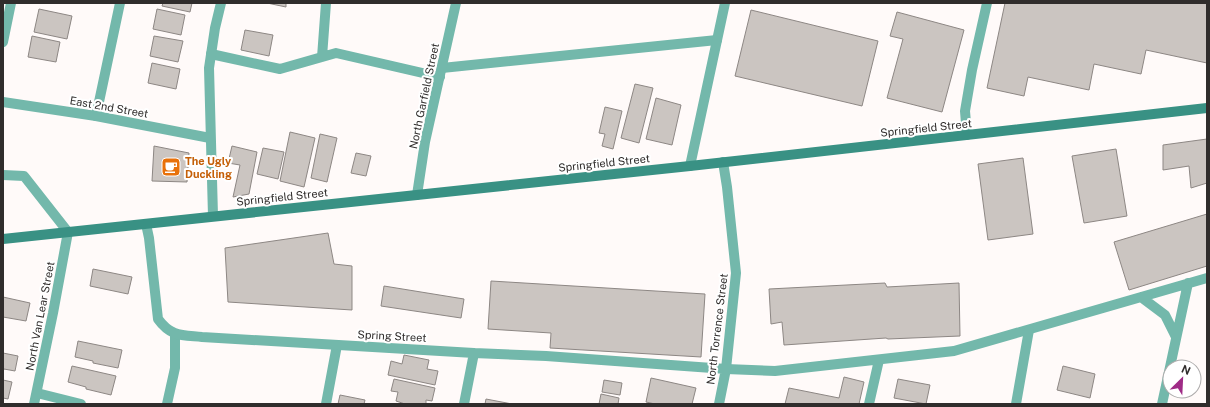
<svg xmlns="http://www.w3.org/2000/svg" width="1210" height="407" font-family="'Public Sans',sans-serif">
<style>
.building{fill:#cbc5c1;stroke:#8d8784}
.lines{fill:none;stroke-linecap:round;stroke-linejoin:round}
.lane{stroke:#73b8ab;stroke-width:10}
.street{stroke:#73b8ab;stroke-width:10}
.secondary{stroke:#399184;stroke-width:10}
.labels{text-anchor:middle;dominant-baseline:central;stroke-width:4;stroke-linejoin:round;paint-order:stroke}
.street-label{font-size:11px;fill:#302d2c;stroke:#fff}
.food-label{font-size:11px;font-weight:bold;fill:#c56008;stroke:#fff;text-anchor:start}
</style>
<rect width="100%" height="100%" fill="#fffaf9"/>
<path class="building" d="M163 3H192L190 12 162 6Z
M267 3H286V7Z
M1005 3H1207V63L1146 50 1141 74 1094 64 1089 90 1028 77 1024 96 987 88Z
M39 9 72 16 67 39 34 32Z
M157 9 185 15 181 35 153 29Z
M751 10 878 41 862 106 735 76Z
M897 12 964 30 942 112 887 98 903 39 890 36Z
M245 30 273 35 269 56 241 50Z
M32 36 60 42 56 62 28 57Z
M154 36 183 41 178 62 150 56Z
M152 63 180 69 176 89 148 83Z
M635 84 653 88 639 143 621 138Z
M656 98 681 105 672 145 646 139Z
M605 107 622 111 613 149 602 146 605 134 599 133Z
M290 132 315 138 304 187 280 181Z
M320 134 337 138 327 182 311 178Z
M1207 139V183L1191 188 1189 166 1163 170V145Z
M154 146 189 153 187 182 152 181Z
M232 146 257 152 249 194 233 197 240 165 228 163Z
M263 148 284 152 278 179 257 174Z
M1116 149 1127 216 1084 223 1072 156Z
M356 153 371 156 366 176 351 173Z
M1023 158 1033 234 988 240 978 164Z
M1207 214V266L1129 290 1114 242Z
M328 233 334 264 352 266V310L228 302 225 248Z
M93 269 132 277 128 294 90 286Z
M491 281 705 294 701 357 550 348 551 333 488 329Z
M885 283 887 287 959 283 960 336 888 339 886 338 784 345 782 322 771 324 769 289Z
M384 286 464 299 461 318 381 306Z
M3 297 30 303 26 321 3 317Z
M78 341 122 350 118 368 93 363V361L75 357Z
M3 353 18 356 15 371 4 369 3 372Z
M404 355 429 360 427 369 438 371 435 385 388 375 391 361 402 364Z
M72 366 116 376 111 395 86 389V387L68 382Z
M1063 366 1095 374 1090 398 1057 390Z
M844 377 864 382 859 404H785L789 388 839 398Z
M651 378 696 388 692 404H655L646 402Z
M394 379 435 388 432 401 426 400V404H405L396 401 398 392 391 391Z
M898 379 930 385 926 404 894 398Z
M3 380 12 382 8 399 3 398Z
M604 380 622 383 620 395 602 392Z
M601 394 619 398 618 404H599Z
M340 395 365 400 364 404H338Z
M486 399 512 404H485Z"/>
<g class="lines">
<path class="lane" d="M211 54 280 69 336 53 440 77
M322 57 326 3
M442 68 717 40
M96 116 120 3
M967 135 965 111 972 70 987 3
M3 175 24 176 68 232
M1141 297 1165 315 1176 337
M1170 367 1188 283
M726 369 775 371 954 351 1207 278
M37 393 81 404
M167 404 175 368V334
M326 404 337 345
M869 404 879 360
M1162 404 1170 367"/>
<path class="street" d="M3 42 11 3
M3 102 96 116 210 138
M690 166 725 3
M417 195 425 142 456 3
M213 216 209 68 215 28 221 3
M146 224 149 238 158 319C171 337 182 335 202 337L474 353 546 356 726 369
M34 404 53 313 68 232
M464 404 474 353
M719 404 726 369 736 273 727 187 723 162
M1016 404 1029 330"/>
<path class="secondary" d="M3 239 690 166 1207 108"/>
</g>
<defs>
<g id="cafe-square" transform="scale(1)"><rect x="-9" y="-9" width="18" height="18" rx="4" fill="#e8710a" stroke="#fff"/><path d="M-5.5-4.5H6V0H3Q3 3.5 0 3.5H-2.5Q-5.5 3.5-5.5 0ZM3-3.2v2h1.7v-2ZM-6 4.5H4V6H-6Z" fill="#fff"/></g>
</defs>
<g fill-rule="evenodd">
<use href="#cafe-square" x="171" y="167"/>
</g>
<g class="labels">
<g class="street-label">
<text transform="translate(424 96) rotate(-78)">North Garfield Street</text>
<text transform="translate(109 107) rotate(10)">East 2nd Street</text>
<text transform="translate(926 128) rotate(-6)">Springfield Street</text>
<text transform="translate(604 163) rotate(-6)">Springfield Street</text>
<text transform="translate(282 197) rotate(-6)">Springfield Street</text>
<text transform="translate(40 316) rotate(-79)">North Van Lear Street</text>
<text transform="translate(717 329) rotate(-83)">North Torrence Street</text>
<text transform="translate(392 336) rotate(3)">Spring Street</text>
</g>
<g class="food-label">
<text x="185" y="161">The Ugly<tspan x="185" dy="13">Duckling</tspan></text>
</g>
</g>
<rect width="1210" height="407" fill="none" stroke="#302d2c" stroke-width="8"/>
<g transform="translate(1182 379) rotate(24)"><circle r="19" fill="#ffffff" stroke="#acabab"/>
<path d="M0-3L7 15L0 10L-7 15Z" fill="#9f2b86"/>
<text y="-6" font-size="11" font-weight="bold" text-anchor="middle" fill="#302d2c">N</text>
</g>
</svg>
